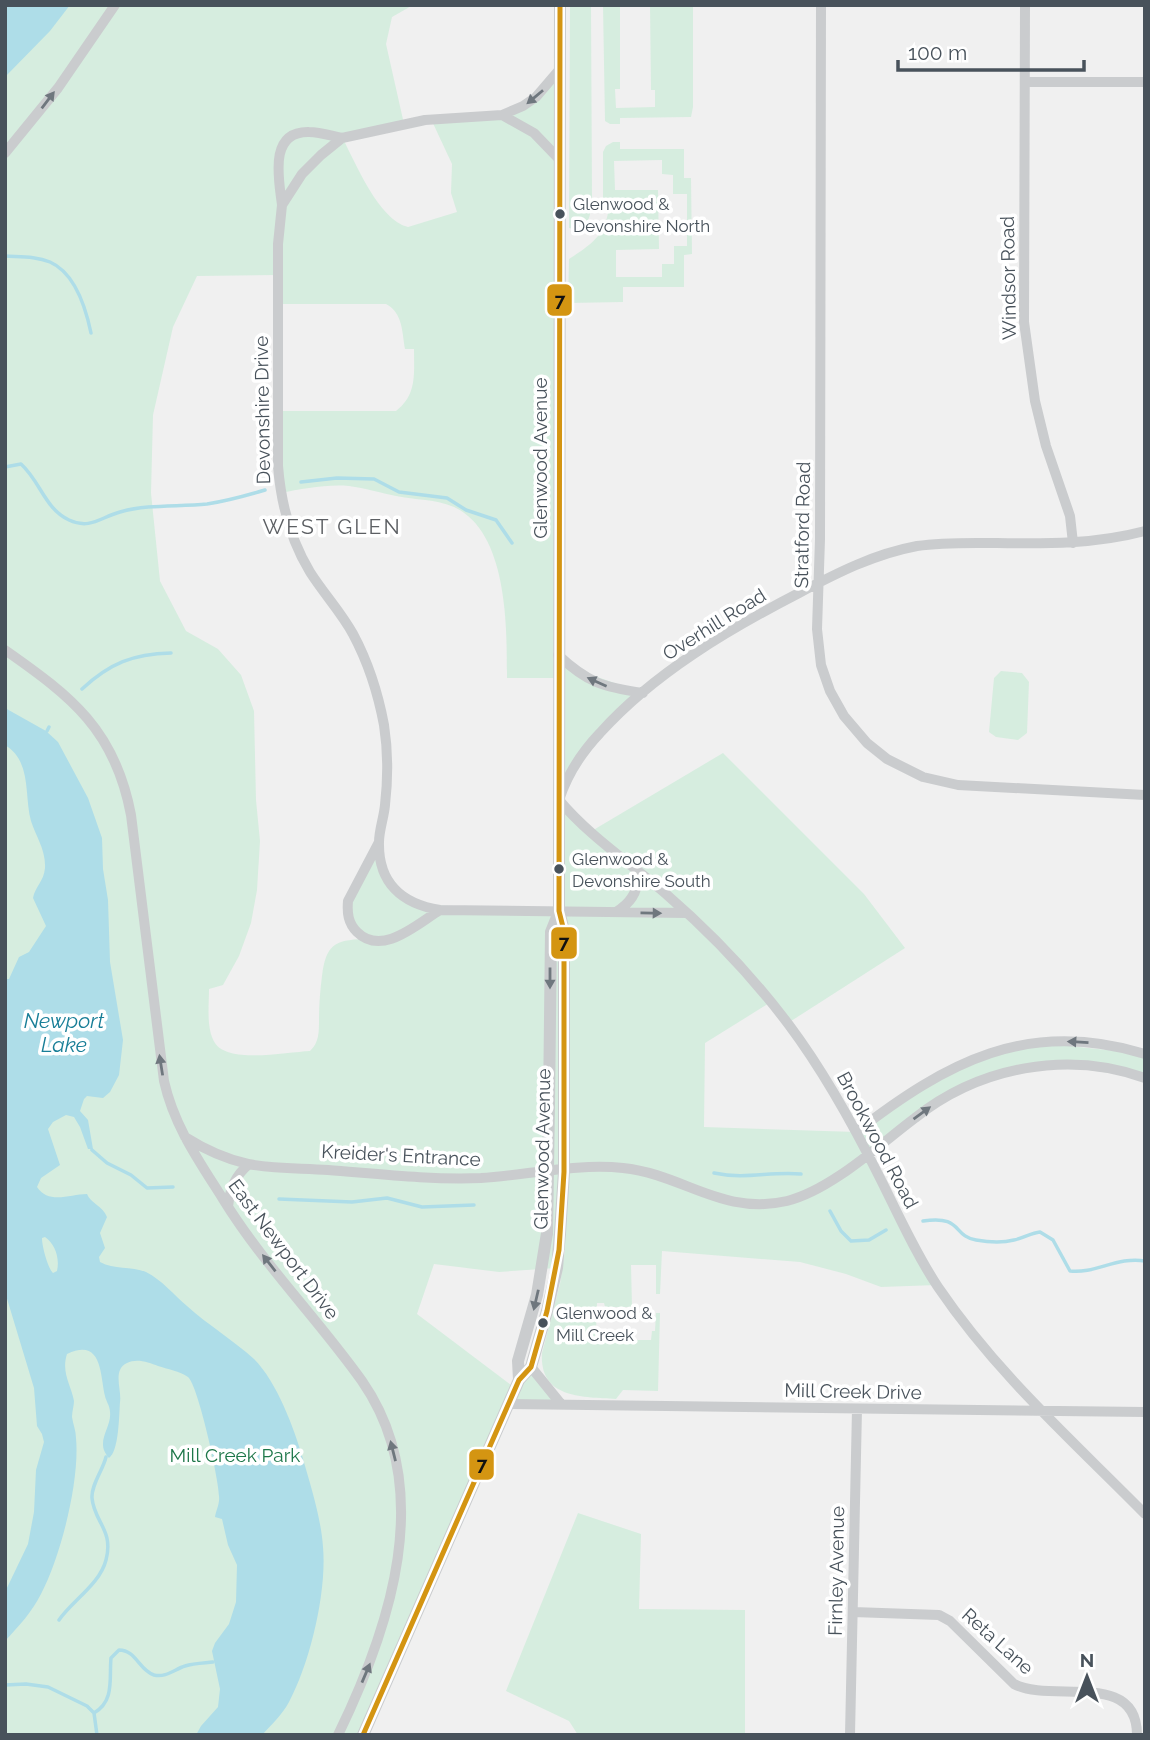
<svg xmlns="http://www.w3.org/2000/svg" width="1150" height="1740" font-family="Raleway,sans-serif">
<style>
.green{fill:#d6eddf;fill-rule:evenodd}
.water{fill:#aedde8;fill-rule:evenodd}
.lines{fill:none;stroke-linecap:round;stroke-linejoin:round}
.stream{stroke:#aedde8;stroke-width:3.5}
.minor{stroke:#caccce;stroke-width:10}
.tertiary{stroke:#caccce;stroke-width:12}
.tertiary-bridge{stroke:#caccce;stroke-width:12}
.bus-1-casing{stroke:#fff;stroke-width:10}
.bus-1{stroke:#d49512;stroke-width:5}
.oneway{fill:#6f777e}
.bus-dot{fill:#48525b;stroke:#fff;stroke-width:2.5}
.labels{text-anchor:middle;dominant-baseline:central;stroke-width:7;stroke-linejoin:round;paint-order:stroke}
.bus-label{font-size:17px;fill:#48525b;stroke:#fff;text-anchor:start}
.street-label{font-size:19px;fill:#48525b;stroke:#fff}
.park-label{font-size:19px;fill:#1e7749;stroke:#fff}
.neighbourhood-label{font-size:21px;letter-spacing:2px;fill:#5c5f63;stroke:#fff}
.water-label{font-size:21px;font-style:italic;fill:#187e97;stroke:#fff}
.line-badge{stroke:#fff;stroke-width:2.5}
.pale-badge-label{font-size:19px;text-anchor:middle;font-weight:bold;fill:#111}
</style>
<rect width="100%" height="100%" fill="#f0f0f0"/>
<path class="green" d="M5 5H413L392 17 386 44 404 124 343 139C356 164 379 220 408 227L457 212 451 193 452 164 431 119 502 115 523 106 560 69 558 655 572 668 643 693 599 733 559 800 590 832 723 753 864 894 905 948 788 1023 771 1002 705 1043 704 1127 856 1132 948 1069 1041 1043 1145 1054V1078L1054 1065 968 1085 869 1156 937 1285 881 1287 846 1274 800 1262 662 1251 660 1294H656V1265H631L632 1307H605L604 1303H597L596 1334H604L605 1330 632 1331V1340H651L652 1331H655L656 1313H660L658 1391 623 1390 616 1399C583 1397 539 1399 542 1353L560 1284 565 1250H559L556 1268 499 1272 434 1264 417 1314 515 1388 531 1367 561 1404H509L363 1735H5ZM278 275V304H386C403 313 402 332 405 349H414C414 374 417 395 396 411H278L280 493C303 489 326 484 349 486 365 488 381 493 396 496 415 500 436 499 454 507 508 532 507 627 507 678H558L559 911 413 904 383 867 379 842 347 912 364 939C334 940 326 945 322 976 320 991 319 1006 319 1020 319 1032 319 1043 310 1051 288 1052 228 1064 215 1043 206 1029 209 1006 209 989L223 985 239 956 251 923 257 890 260 841 256 800 254 711 241 675 218 649 186 631 160 581 151 493 153 415 173 327 197 276Z
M570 5H591L592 198C591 210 591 222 580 230L569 228Z
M603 5H620V89H615L616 108 655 107V90H651L650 5H693V107L691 117 620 118V124H610L605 121Z
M613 142H620V149H684V178H691L692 254 684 255V287H623V302L568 303 569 259C592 244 606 235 609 206H603V152L606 146ZM662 160V174L673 175V194H687V246H674V264H662V277H616V250L659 249 658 190H615L614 161Z
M1001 671 1022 673 1029 682 1027 733 1018 740 996 737 989 732 994 678Z
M578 1513 641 1534 639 1609 745 1610V1735H578L569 1721 506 1691Z"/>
<path class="water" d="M5 5H70L50 31 5 77Z
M5 708 46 731 58 742 88 798 102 838 103 869 108 900 110 962 123 1040 119 1075 110 1092 103 1098 87 1096 84 1099 80 1111 88 1120 93 1149H88L80 1127 74 1117 66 1115 53 1122 48 1129 60 1165 41 1178 37 1187C49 1205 70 1194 87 1194 90 1203 103 1206 107 1217L100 1233 105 1248 99 1257 100 1262C114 1270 131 1266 146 1272 162 1280 174 1295 187 1306 208 1325 233 1340 254 1359 277 1382 294 1428 303 1459 311 1487 321 1518 323 1547 327 1592 310 1663 289 1702 282 1715 272 1724 262 1735H196L201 1726 218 1707 220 1689 212 1651 215 1643 229 1624 236 1602 237 1565 228 1545 222 1519 215 1517C216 1510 220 1504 219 1496 219 1480 198 1385 188 1377 180 1371 167 1369 158 1366 149 1362 136 1358 127 1363 112 1370 122 1390 120 1402 119 1416 119 1451 109 1458 94 1442 112 1428 110 1412 110 1406 106 1401 105 1396 100 1376 103 1337 67 1354 61 1373 71 1384 74 1401 74 1406 72 1411 72 1417 73 1424 76 1431 76 1438 80 1480 61 1556 41 1594 32 1612 19 1626 5 1641V1592L28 1544 34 1512 36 1470 44 1442 42 1434 37 1426 34 1388 5 1292V979H9L19 957 29 952 46 926 33 898C35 887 44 881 45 868 46 850 36 837 31 821 24 796 32 761 5 745ZM45 1237C55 1244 60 1258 57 1271L53 1273C48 1268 42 1247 42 1238Z"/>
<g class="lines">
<path class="stream" d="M5 256C20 257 36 256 50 262 75 273 86 309 91 333
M5 467 21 464C40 481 45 509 69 520 90 530 101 517 120 512 149 504 178 507 207 504 227 501 245 496 265 490
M301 482 337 478 374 479 399 492 447 498 466 510 496 520 512 543
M82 689C110 663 133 654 171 653
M47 731 49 727
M92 1150 107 1163 131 1175 147 1188 173 1187
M714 1173C747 1180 769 1171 801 1174
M279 1199 352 1202 387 1198 422 1207 474 1205
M830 1211 841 1231 851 1241 869 1240 886 1230
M923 1221C963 1215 952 1236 976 1240 987 1242 1003 1243 1014 1240 1024 1238 1031 1233 1040 1232L1053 1240 1070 1271C1095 1274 1118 1256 1145 1261
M59 1620C72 1601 100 1584 106 1560 114 1530 94 1522 92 1498 91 1485 103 1470 106 1457
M5 1685 26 1684 48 1687 87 1706 94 1713 97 1735
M94 1713C115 1701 109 1678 111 1658L119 1650C136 1650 139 1670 154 1675 166 1678 175 1669 185 1666 194 1663 204 1663 213 1662"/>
<path class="minor" d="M821 5 820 539 817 629 821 665 830 691 844 716 867 743 887 759 923 777 958 785 1145 795
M1025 5 1024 322 1035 401 1046 446 1070 516 1073 543
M560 69 536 97 523 106 502 115 425 120 342 138 321 155 302 174 282 205 278 244V466C281 504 290 539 310 572 324 594 341 612 353 634 368 662 378 693 384 725 388 751 388 779 385 805 384 817 379 830 379 842 378 883 402 904 440 910L687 913
M1025 82H1145
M502 115 534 133 560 160
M5 153 58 88 115 5
M282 205C279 180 268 131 309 132 320 132 332 136 342 138
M1145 531C1096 544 1047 544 997 543 970 543 944 542 917 546 874 554 837 573 799 593 729 629 654 673 600 733 582 752 567 775 559 800 589 836 630 863 666 894 711 933 753 977 789 1025 825 1073 854 1126 881 1180 899 1216 916 1254 938 1287 997 1374 1072 1440 1145 1514
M5 650C72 697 115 730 131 815L164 1081C174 1126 199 1161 223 1199 263 1264 318 1319 362 1381 437 1489 390 1628 338 1735
M558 655C588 683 603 687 643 693
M379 842 348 901C347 913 348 923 357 932 382 957 417 924 440 910
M616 912C631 903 640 890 637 871
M856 1132C947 1062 1027 1018 1145 1054
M185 1137C204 1149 226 1159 248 1164 274 1169 302 1168 328 1170 379 1174 430 1180 481 1178 528 1175 577 1163 623 1168 683 1174 722 1216 787 1201 831 1190 879 1145 915 1118 979 1067 1067 1050 1145 1078
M228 1207C230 1188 235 1176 249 1164
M531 1367 561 1404
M509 1404 1145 1412
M853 1612 939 1615 950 1621 1014 1684C1051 1704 1137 1669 1137 1735
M850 1735 857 1409"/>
<path class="tertiary" d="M560 5 559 853V911L564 931V1105
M549 1105 551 932 559 912
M519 1380 518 1361 537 1295 547 1233
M363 1735 519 1380 531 1367 547 1311 557 1268 560 1233"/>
<path class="tertiary-bridge" d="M547 1233 549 1105
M560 1233 564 1172V1105"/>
<g class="bus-1-casing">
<path id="bus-1" d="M363 1735 519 1380 531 1367 547 1311 559 1250 564 1172V931L559 911 560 5"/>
</g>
<use href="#bus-1" class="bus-1"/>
</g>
<defs><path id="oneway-solid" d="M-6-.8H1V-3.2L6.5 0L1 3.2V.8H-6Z" transform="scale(1.75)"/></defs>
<g class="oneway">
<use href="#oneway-solid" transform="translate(535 97) rotate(140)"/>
<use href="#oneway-solid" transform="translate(48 100) rotate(-53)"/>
<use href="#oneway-solid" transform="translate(597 682) rotate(-156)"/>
<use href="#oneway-solid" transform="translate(651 913) rotate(1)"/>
<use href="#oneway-solid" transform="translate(550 978) rotate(90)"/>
<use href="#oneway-solid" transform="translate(1078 1042) rotate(-177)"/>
<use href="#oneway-solid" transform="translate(161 1065) rotate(-99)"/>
<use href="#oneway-solid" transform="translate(922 1113) rotate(-36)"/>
<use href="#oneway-solid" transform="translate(269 1263) rotate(-128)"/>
<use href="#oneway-solid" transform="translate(536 1300) rotate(103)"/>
<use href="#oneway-solid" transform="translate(393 1451) rotate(-104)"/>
<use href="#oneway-solid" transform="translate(366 1673) rotate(-67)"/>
</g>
<g class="bus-dot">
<circle cx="560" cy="214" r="6"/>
<circle cx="559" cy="869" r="6"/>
<circle cx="543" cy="1323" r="6"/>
</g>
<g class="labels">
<g class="bus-label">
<text x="573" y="204">Glenwood &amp;<tspan x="573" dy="22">Devonshire North</tspan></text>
<text x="572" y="859">Glenwood &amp;<tspan x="572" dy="22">Devonshire South</tspan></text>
<text x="556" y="1313">Glenwood &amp;<tspan x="556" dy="22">Mill Creek</tspan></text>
</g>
<g class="street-label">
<text transform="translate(1008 278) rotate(-91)">Windsor Road</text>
<text transform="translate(262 410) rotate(-91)">Devonshire Drive</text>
<text transform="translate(540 458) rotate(-90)">Glenwood Avenue</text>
<text transform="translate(802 525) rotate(-89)">Stratford Road</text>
<text transform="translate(714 624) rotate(-32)">Overhill Road</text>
<text transform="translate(878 1140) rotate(62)">Brookwood Road</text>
<text transform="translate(542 1149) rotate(-89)">Glenwood Avenue</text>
<text transform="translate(401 1155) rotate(3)">Kreider's Entrance</text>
<text transform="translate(284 1249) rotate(53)">East Newport Drive</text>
<text transform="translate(853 1391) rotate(1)">Mill Creek Drive</text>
<text transform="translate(836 1571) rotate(-89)">Firnley Avenue</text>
<text transform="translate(998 1641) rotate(42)">Reta Lane</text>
</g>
<g class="park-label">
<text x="235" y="1455">Mill Creek Park</text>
</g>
<g class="neighbourhood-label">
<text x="332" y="526">WEST GLEN</text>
</g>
<g class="water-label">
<text x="64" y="1020">Newport<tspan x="64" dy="24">Lake</tspan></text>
</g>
</g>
<g class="line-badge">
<rect x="546" y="283" width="27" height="34" rx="7" fill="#d49512"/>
<rect x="550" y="926" width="28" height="34" rx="7" fill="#d49512"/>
<rect x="468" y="1448" width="27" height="33" rx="7" fill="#d49512"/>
</g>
<g class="pale-badge-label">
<text x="560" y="307">7</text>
<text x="564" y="949">7</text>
<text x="482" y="1471">7</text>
</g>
<rect width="1150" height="1740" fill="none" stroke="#48525b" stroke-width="14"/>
<g transform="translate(1087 1677)" stroke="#ffffff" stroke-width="5" paint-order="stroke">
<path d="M0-5L12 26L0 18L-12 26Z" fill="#48525b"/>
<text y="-10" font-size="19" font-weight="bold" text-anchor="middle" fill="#48525b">N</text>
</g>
<path d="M898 60v10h186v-10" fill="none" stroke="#48525b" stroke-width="3.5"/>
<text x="908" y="60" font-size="21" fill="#48525b" stroke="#ffffff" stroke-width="5" paint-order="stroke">100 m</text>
</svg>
